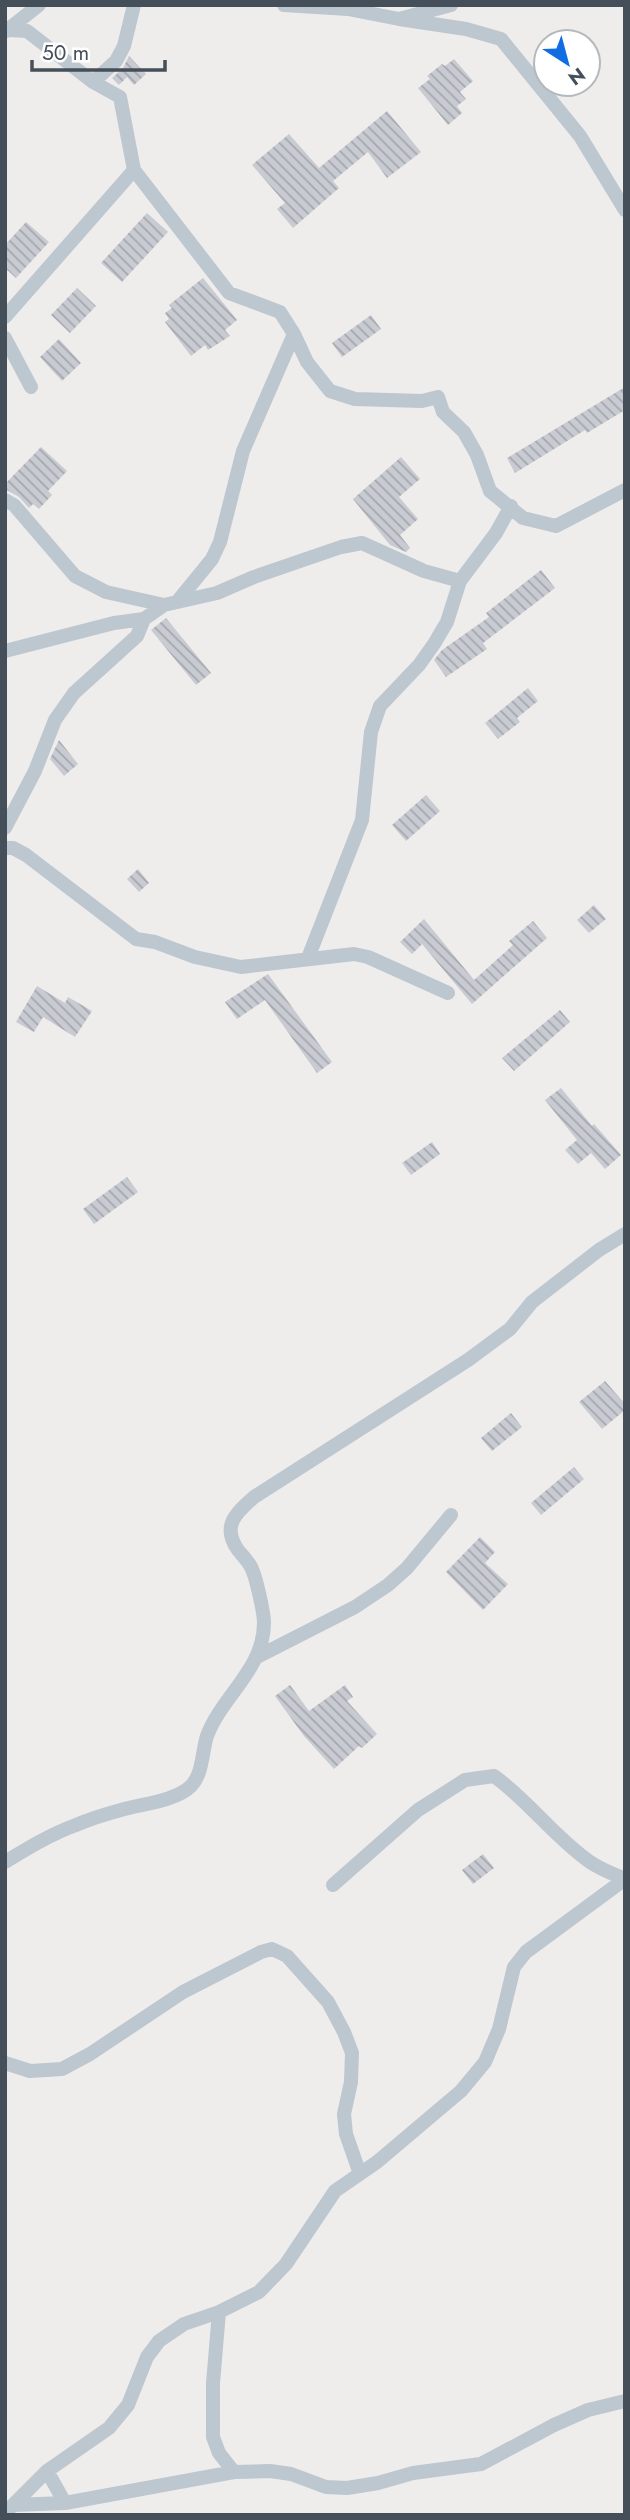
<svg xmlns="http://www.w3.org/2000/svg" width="630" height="2520" font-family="Jost,sans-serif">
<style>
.building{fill:url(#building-back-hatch)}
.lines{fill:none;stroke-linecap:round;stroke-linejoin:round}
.street{stroke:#bcc7cf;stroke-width:14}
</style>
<defs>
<pattern id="building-back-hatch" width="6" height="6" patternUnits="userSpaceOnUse" patternTransform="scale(1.75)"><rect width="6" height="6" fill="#c8cbd1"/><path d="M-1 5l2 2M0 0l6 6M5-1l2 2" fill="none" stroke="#a4a7ad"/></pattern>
</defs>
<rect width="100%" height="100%" fill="#efecec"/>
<path class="building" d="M129 56 146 74 134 85 127 77 119 85 112 78 123 68Z
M454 59 473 81 460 92 466 99 457 106 462 113 448 125 418 88 430 79 427 76 442 64 445 66Z
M387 111 421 152 387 178 368 152 333 181 339 188 293 228 277 209 285 203 252 165 289 134 319 168Z
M147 213 168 232 122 282 101 263Z
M26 222 49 242 16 278 5 268V245Z
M203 278 237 320 225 330 230 336 208 350 205 345 191 356 165 322 169 319 165 313 172 308 169 305Z
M77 288 96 306 70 333 51 315Z
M371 315 381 329 342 357 332 343Z
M59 339 81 363 62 381 40 357Z
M625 387V410L587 433 585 430 515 473 507 458Z
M41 447 67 471 48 491 52 495 39 509 33 504 29 508 19 497 5 489V484Z
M401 457 420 479 399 497 418 519 400 535 410 548 406 552 390 545 353 499Z
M541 570 555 588 483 643 487 649 446 677 434 660 442 650 489 617 486 613Z
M166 618 211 673 196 685 151 630Z
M528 688 538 701 517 718 520 722 498 739 485 723Z
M59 740 78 764 64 776 50 759Z
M426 795 440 811 406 841 392 825Z
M138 869 149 883 139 892 127 879Z
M594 905 606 919 589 933 577 920Z
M424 919 474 980 513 945 509 941 533 921 547 938 472 1004 422 944 412 954 400 942Z
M268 974 332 1062 317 1073 265 1000 237 1019 225 1002Z
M37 986 65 1003 68 997 92 1011 75 1037 43 1017 34 1032 16 1022Z
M560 1010 570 1022 514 1071 502 1058Z
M561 1088 592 1126 594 1124 621 1155 605 1169 591 1153 578 1164 565 1150 577 1140 545 1100Z
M432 1142 440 1154 411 1175 402 1163Z
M127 1177 138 1192 94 1224 83 1209Z
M605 1381 625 1404V1410L602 1429 579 1402Z
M511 1413 522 1427 492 1451 481 1438Z
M574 1467 584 1479 541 1515 531 1503Z
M480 1537 495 1552 485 1563 508 1584 483 1610 446 1572Z
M290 1685 309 1711 345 1685 353 1697 347 1701 377 1734 362 1748 359 1746 334 1769 304 1736 275 1696Z
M483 1854 494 1868 473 1884 462 1870Z"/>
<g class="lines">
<path class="street" d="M284 5 348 9 399 19 451 5
M399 19 466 29 501 39 580 136 625 210
M8 30 27 31 93 82 120 97 134 170 229 293 280 312 294 334 307 362 330 391 355 399 422 401 438 397 443 412 464 432 477 455 490 491 523 518 556 526 625 490
M6 31 39 5
M93 82 116 61 124 46 134 5
M5 317 134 170
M5 338 31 387
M5 500 14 505 75 576 106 592 164 605
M177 602 212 559 220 542 243 451 294 334
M5 651 114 623 144 619
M5 828 35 771 55 720 74 693 137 636 144 619 164 605 217 593 254 577 341 547 362 543 424 571 460 581
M5 848H13L26 855 136 939 155 942 195 957 241 967 354 954 368 957 448 993
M308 958 362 820 371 732 380 706 419 665 434 644 447 622 460 581 496 533 511 506
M257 1657 355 1607 388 1585 407 1568 451 1515
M5 1862C28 1848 51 1834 76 1825 90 1819 106 1814 121 1810 141 1804 176 1801 191 1786 203 1774 202 1751 207 1736 222 1696 264 1669 264 1623 264 1613 256 1576 251 1567 248 1561 242 1555 238 1550 221 1526 236 1513 254 1497L468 1360 510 1329 532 1302 599 1250 625 1234
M5 2063 30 2071 62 2069 90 2054 183 1992 261 1952 272 1949 287 1956 328 2002 344 2032 352 2053 351 2082 344 2114 346 2134 360 2174
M219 2312 213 2383V2437L219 2453 234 2472
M47 2471 65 2503
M13 2505 65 2503 234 2472 270 2471 291 2474 326 2487 347 2488 378 2483 413 2473 481 2464 554 2425 588 2410 625 2401
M5 2513 47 2471 109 2428 128 2405 147 2357 159 2341 184 2324 219 2312 259 2292 286 2264 335 2191 377 2162 461 2091 485 2062 499 2029 514 1967 526 1952 625 1879C613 1874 600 1869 590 1862 554 1837 529 1801 494 1776L465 1780 418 1810 333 1885"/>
</g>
<rect width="630" height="2520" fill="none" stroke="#444f5a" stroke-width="14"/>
<g transform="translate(567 63) rotate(144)"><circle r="33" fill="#ffffff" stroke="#b4b9bd" stroke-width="2"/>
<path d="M0-5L12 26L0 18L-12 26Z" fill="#136de2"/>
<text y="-10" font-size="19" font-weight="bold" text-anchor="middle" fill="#444f5a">N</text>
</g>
<path d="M32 60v10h133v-10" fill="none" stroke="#444f5a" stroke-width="3.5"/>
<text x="42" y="60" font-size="21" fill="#444f5a" stroke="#ffffff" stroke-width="5" paint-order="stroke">50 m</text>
</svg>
